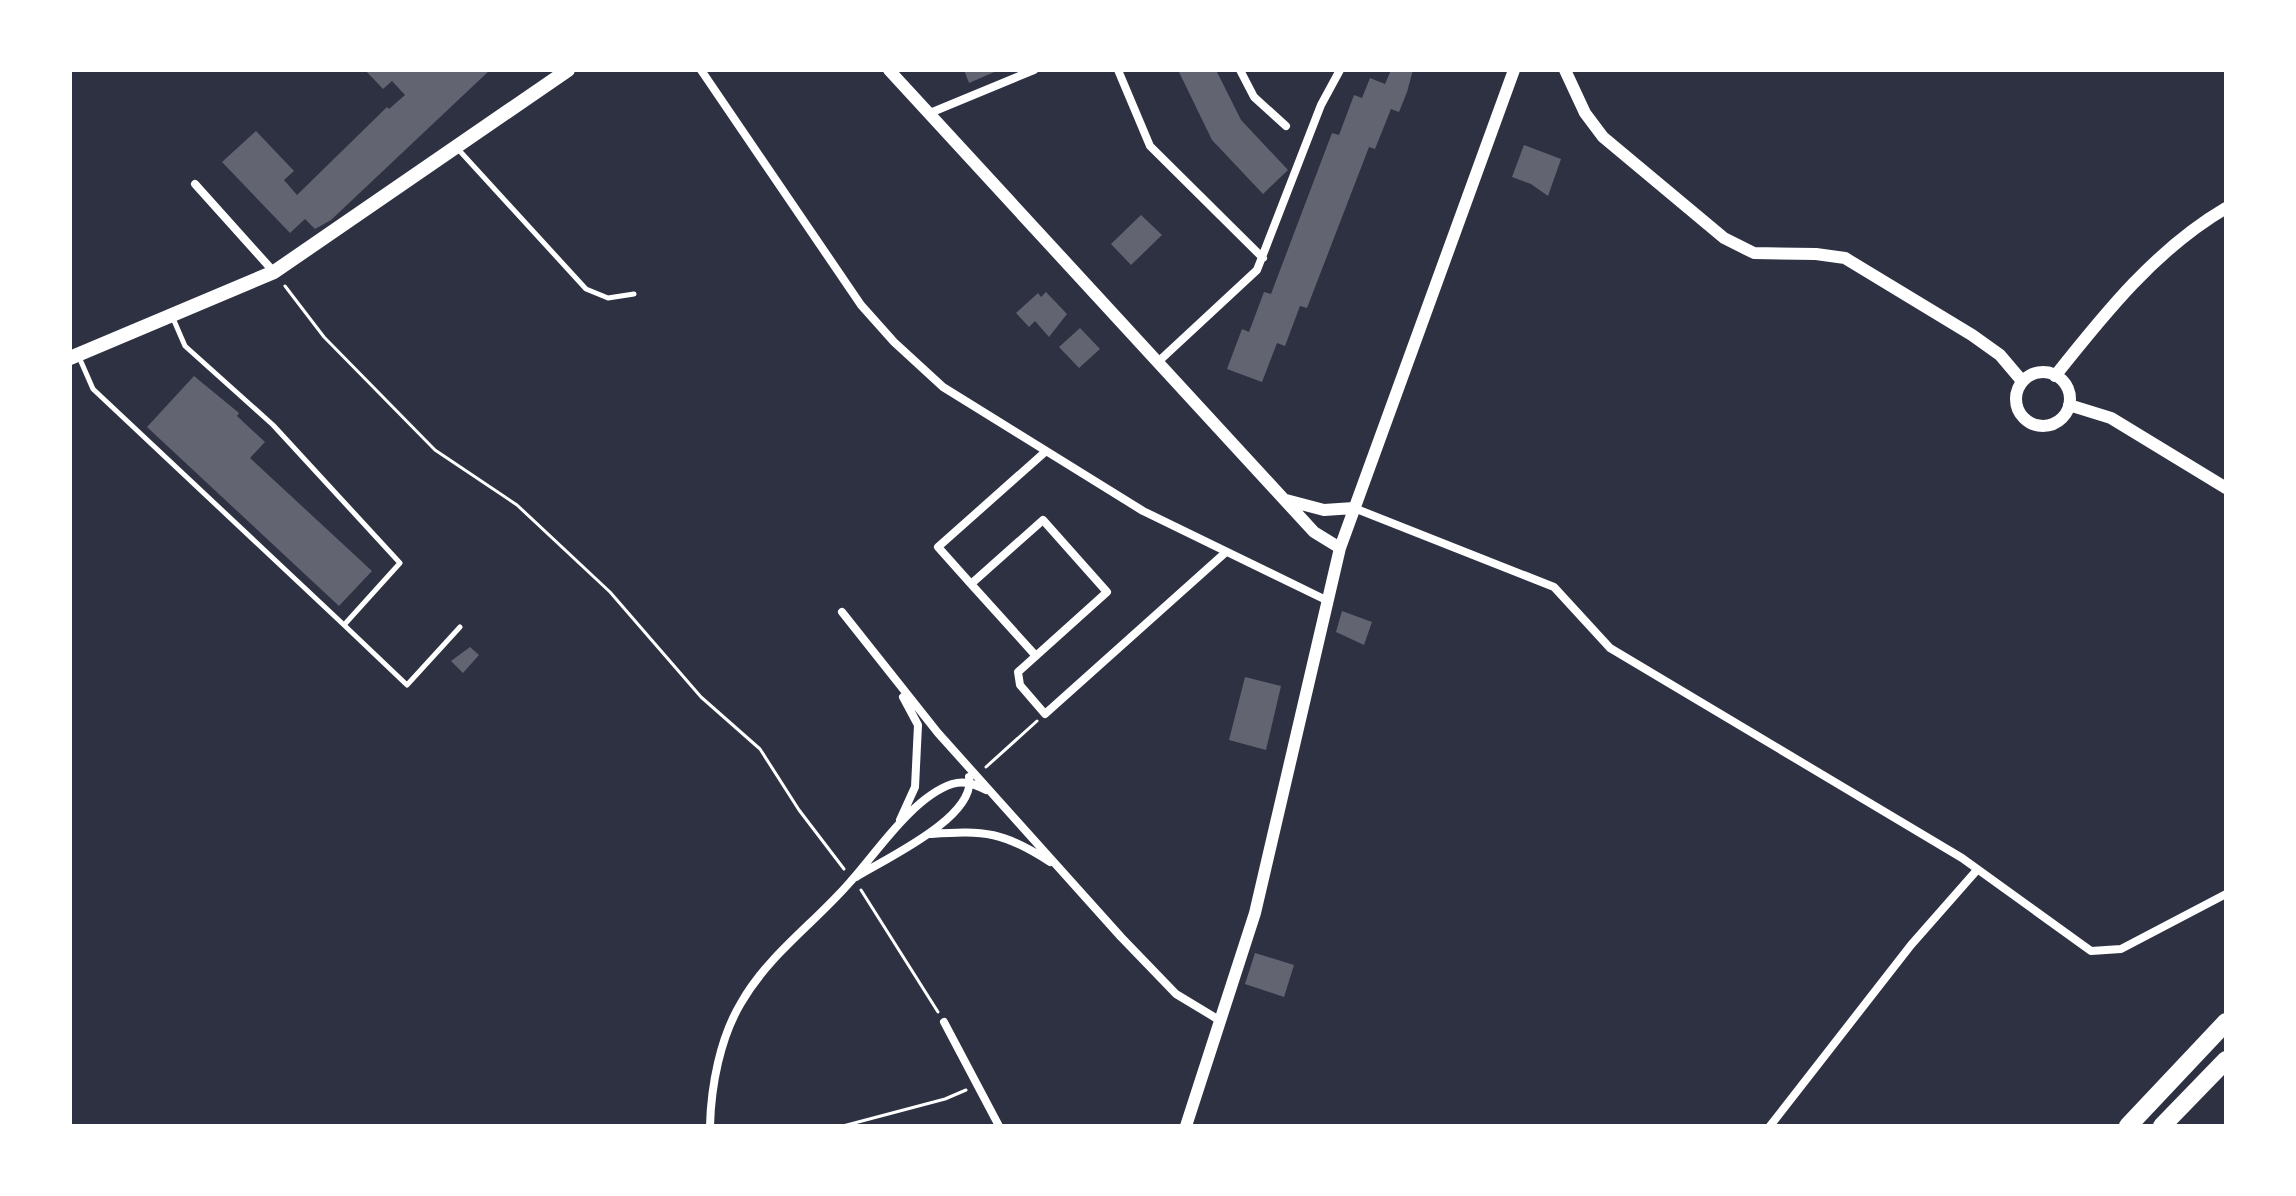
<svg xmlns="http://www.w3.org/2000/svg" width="2296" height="1196" font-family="'DM Sans',sans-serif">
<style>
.building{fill:#626471}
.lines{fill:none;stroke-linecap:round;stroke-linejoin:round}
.path{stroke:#fff;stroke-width:3}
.service{stroke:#fff;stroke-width:5}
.minor{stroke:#fff;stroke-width:8}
.tertiary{stroke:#fff;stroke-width:12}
.secondary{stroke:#fff;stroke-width:14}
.motorway{stroke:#fff;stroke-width:18}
</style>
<rect width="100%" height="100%" fill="#2d3142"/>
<path class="building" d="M365 70H490L331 220 315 229 305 219 290 233 222 162 256 131 294 171 284 180 297 195 387 107 389 109 405 95 392 81 383 89Z
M964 70H999L969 83Z
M1178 70H1216L1241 120 1288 170 1263 194 1212 140Z
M1391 70H1413L1407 92 1399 112 1391 109 1375 149 1369 147 1307 308 1300 306 1285 346 1277 343 1262 382 1227 369 1242 329 1249 332 1264 292 1271 294 1332 133 1339 135 1354 95 1362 98 1370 78 1385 84Z
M1524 145 1561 159 1548 196 1531 184 1512 177Z
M1141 215 1162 235 1131 265 1111 244Z
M1046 292 1067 314 1049 337 1035 321 1029 327 1016 313 1038 293 1041 297Z
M1080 328 1100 349 1079 368 1059 347Z
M194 376 239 413 237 416 265 442 250 458 372 571 339 606 147 427Z
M1342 611 1372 622 1364 645 1336 632Z
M470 647 479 655 463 673 451 661Z
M1245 677 1281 686 1266 750 1229 740Z
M1255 953 1294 965 1284 997 1245 984Z"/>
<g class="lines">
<path class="path" d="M285 286 324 337 435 450 517 505 610 592 701 697 760 749 799 810 844 869
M986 767 1037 721
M861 890 938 1012
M843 1126 945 1099 966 1090"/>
<path class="service" d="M457 148 586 289 608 298 634 294
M79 357 93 389 344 625 400 563 273 425 185 346 172 316
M344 625 407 685 460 627"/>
<path class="minor" d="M701 70 861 305 894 342 943 387 1143 511 1326 600
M1118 70 1150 146 1263 258
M1240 70 1254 97 1286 126
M930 113 1034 70
M195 184 274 272
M1159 361 1257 270 1321 105 1340 70
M1045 452 938 547 971 584 1043 520 1107 592 1018 672 1020 685 1045 714 1226 552
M1354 508 1554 587 1610 648 1962 858 2091 951 2121 949 2226 894
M971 584 1036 656
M842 612 938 733 1121 937 1176 994 1219 1020
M900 820 915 787 918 725 903 697
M931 834C985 830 1004 832 1050 862
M856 877C885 859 977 817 969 777
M944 1022 999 1126
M710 1126C711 1086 720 1038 741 1003 769 954 815 923 851 881 877 852 913 797 952 784 965 780 974 784 986 790
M1770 1126 1911 945 1977 870"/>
<path class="tertiary" d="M889 70 1314 532 1340 548
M1565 70 1585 113 1603 137 1724 238 1754 253 1816 254 1845 258 1972 335 2000 355 2022 381
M2016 399a27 27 0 1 1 54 0a27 27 0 1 1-54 0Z
M2055 376C2105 313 2156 249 2226 208
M2069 405 2111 418 2226 488
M1286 500 1324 510 1354 508
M1186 1126 1255 913 1340 548 1514 70"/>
<path class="secondary" d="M70 358 274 272 568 70"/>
<path class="motorway" d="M2128 1126 2226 1022
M2162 1126 2226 1060"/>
</g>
<rect width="2296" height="1196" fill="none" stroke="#ffffff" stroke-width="144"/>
</svg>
